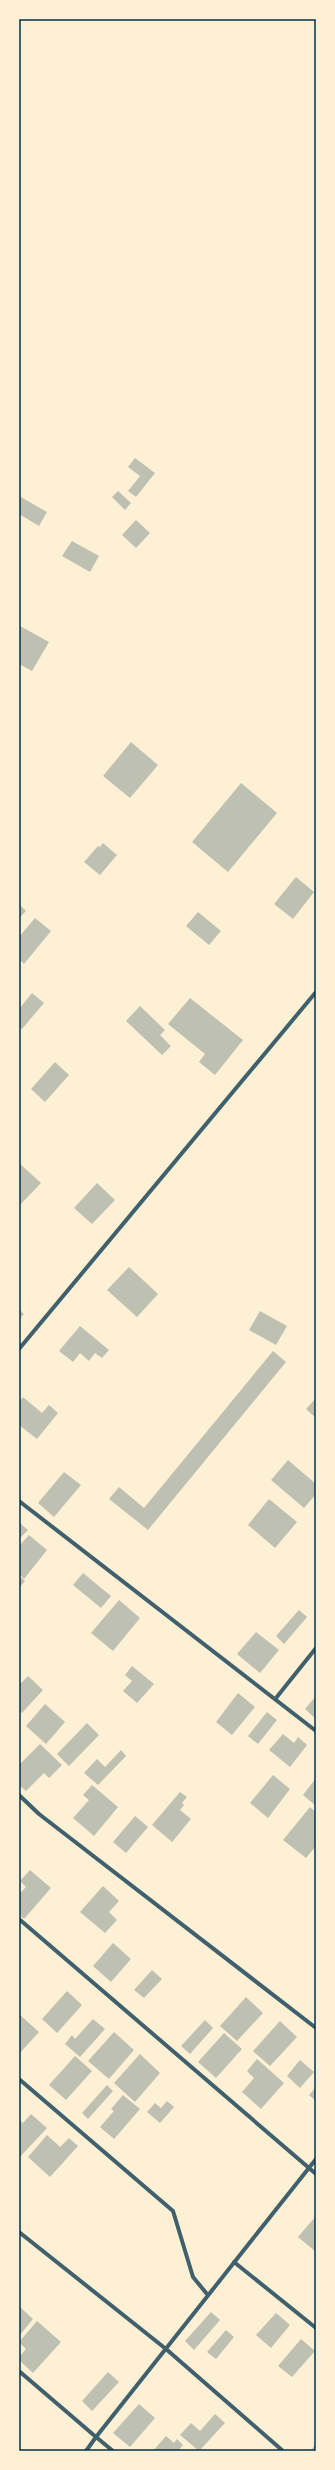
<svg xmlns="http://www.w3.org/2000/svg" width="335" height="2470" font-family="Signika,sans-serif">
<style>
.building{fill:#bec0b2}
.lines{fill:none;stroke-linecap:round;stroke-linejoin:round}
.minor{stroke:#3f606c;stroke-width:4}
.neatline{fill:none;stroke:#003049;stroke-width:1.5}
</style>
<rect width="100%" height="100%" fill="#fdf0d5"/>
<path class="building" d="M135 458 155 473 136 497 128 491 140 476 128 467Z
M118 491 131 503 125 510 112 497Z
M19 496 47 512 39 526 19 514Z
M136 520 150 533 136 548 122 535Z
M72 541 99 556 90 572 62 556Z
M20 626 49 642 32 671 19 664Z
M131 742 158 765 130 798 103 776Z
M241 783 277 813 228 872 192 842Z
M103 843 117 855 100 875 84 862 98 846 100 847Z
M296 877 314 892 293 919 274 904Z
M19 904 26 911 19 918Z
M198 912 221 931 209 945 186 926Z
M35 918 51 931 24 964 19 959V937Z
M32 993 44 1003 22 1029 19 1027V1009Z
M190 998 243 1040 215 1075 199 1062 205 1054 168 1024Z
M140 1006 165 1030 160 1035 171 1046 162 1055 126 1021Z
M55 1062 69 1075 45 1102 31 1089Z
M19 1163 41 1183 19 1206Z
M97 1183 115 1200 92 1224 74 1208Z
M129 1267 158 1294 137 1317 107 1290Z
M19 1309 24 1314 19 1320Z
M260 1311 287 1326 276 1345 249 1330Z
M80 1326 109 1350 102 1358 95 1353 89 1361 80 1353 73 1362 59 1351Z
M273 1351 286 1362 148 1530 109 1499 119 1487 144 1508Z
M23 1397 42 1413 49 1405 58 1413 37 1439 19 1425V1402Z
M316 1398V1418L306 1409Z
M288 1460 316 1484V1494L304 1508 271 1480Z
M64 1472 81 1485 54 1517 38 1503Z
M269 1499 297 1522 275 1548 248 1525Z
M19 1522 28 1530 19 1539Z
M29 1535 47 1550 24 1579 19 1574V1546Z
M83 1573 111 1596 101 1608 73 1585Z
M19 1576 25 1581 19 1588Z
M119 1600 140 1618 113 1651 91 1633Z
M299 1610 307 1617 284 1644 276 1636Z
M256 1632 279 1650 260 1673 237 1654Z
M132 1666 154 1684 137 1703 123 1691 132 1681 125 1675Z
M28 1676 43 1690 22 1713 19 1711V1685Z
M238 1693 255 1707 232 1735 216 1722Z
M316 1696V1719L305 1709Z
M45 1704 65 1722 46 1744 26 1726Z
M267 1712 277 1720 258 1744 248 1736Z
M87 1723 99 1735 69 1766 57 1754Z
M283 1734 294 1743 298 1737 307 1745 290 1767 269 1750Z
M40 1744 62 1765 49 1778 44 1773 26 1791 19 1785V1765Z
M121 1750 126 1756 98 1785 84 1773 97 1759 105 1767Z
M273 1775 290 1789 268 1818 250 1803Z
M316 1778V1806L303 1795Z
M92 1785 118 1807 94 1836 73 1818 89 1800 83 1795Z
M180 1792 187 1797 182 1803 184 1805 180 1810 191 1819 172 1842 152 1825Z
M310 1807 316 1812V1846L306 1858 283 1840Z
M135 1816 148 1827 126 1853 113 1842Z
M30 1870 51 1888 24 1919 19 1914V1894L26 1887 20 1881Z
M103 1886 119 1901 109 1912 117 1920 105 1933 80 1912Z
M113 1943 131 1959 111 1982 93 1966Z
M152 1970 162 1979 144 1998 134 1990Z
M67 1991 82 2005 57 2033 42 2019Z
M246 1997 263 2013 237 2041 220 2026Z
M19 2014 39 2032 19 2054Z
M93 2019 105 2029 80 2057 65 2044 72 2035 75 2039Z
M205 2020 213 2028 190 2054 181 2046Z
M280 2021 297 2037 270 2066 253 2051Z
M114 2032 134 2050 109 2079 88 2061Z
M224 2033 242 2049 216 2078 198 2062Z
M140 2054 160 2073 135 2102 114 2083Z
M75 2056 92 2071 66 2100 49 2085Z
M257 2059 284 2083 261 2109 242 2092 254 2078 247 2071Z
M300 2060 314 2072 300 2088 287 2076Z
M107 2085 113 2091 88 2119 82 2113Z
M316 2087V2101L309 2095Z
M123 2095 140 2109 114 2139 100 2127 114 2111 111 2109Z
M167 2101 174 2107 160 2123 147 2112 155 2103 161 2108Z
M31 2114 47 2128 19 2158V2120L23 2123Z
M47 2135 60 2147 69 2138 78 2146 50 2177 28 2157Z
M316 2216V2252L298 2237Z
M19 2306 33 2319 19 2336Z
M211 2312 220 2320 194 2350 185 2341Z
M276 2313 290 2325 271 2348 256 2335Z
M37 2321 61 2342 33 2373 19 2360V2357L26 2349 19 2342Z
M226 2330 234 2337 216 2359 207 2352Z
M301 2339 315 2351 292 2377 278 2366Z
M108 2372 119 2382 92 2411 82 2401Z
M139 2404 155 2418 130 2447 113 2433Z
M215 2414 225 2423 199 2451 180 2435 191 2423 200 2431Z
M166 2436 174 2443 177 2439 183 2445 178 2451H153Z
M316 2444V2451H310Z"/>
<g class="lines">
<path class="minor" d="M19 1349 316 992
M19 1501 316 1731
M276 1698 316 1648
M19 1795 39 1814 316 2028
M19 1919 316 2174
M19 2079 173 2211 193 2277 207 2294
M19 2232 166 2349 283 2451
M234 2262 316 2328
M19 2371 96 2437 86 2451
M113 2451 96 2437 316 2159"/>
</g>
<rect width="335" height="2470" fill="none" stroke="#fdf0d5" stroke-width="40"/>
<rect x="20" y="20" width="295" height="2430" class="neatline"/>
</svg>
